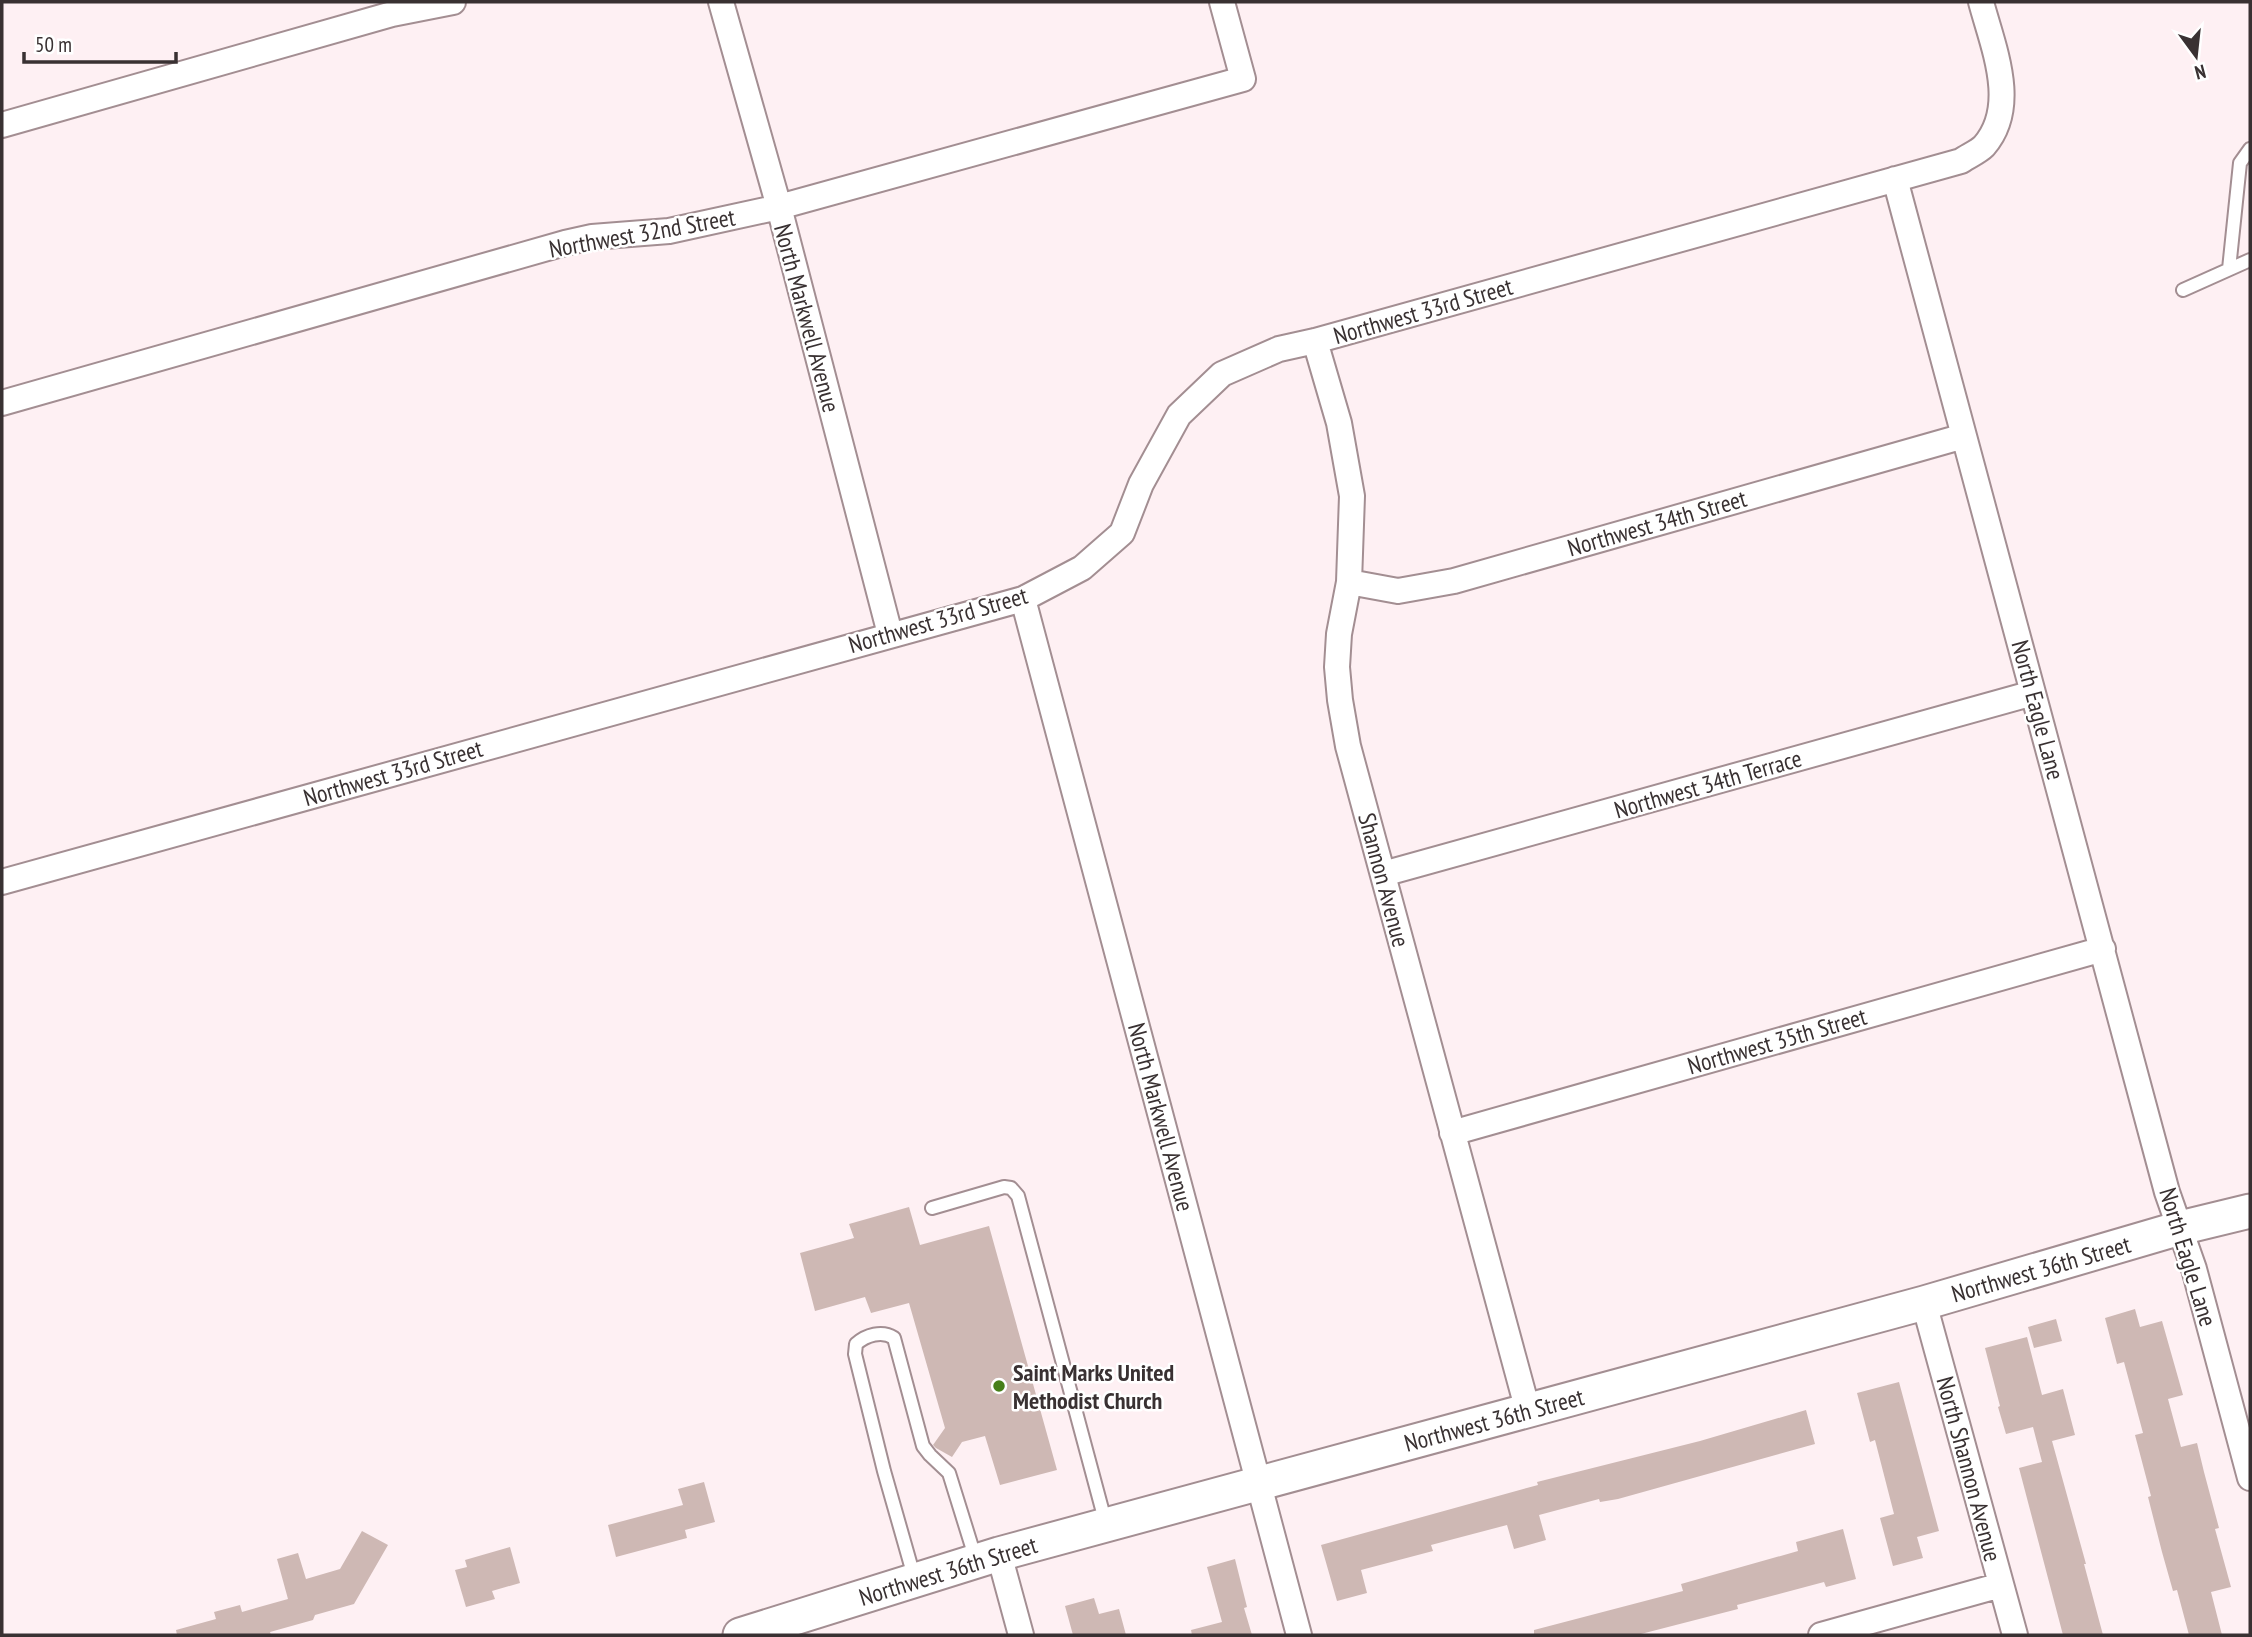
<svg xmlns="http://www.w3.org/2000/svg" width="2252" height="1637" font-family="'PT Sans Narrow',sans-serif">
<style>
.building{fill:#ceb8b4}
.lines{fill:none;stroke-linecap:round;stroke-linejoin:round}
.lane-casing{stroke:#a38e92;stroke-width:16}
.street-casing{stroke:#a38e92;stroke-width:28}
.secondary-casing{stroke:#a38e92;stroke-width:37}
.lane{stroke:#fff;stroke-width:12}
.street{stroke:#fff;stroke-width:24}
.secondary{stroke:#fff;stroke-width:33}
.poi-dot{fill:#467f19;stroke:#fff;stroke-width:2.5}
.labels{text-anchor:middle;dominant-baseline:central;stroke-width:5;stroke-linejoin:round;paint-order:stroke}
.street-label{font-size:24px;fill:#393132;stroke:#fff}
.poi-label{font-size:24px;font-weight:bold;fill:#393132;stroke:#fff;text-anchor:start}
</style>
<rect width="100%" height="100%" fill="#fef0f3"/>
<path class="building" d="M909 1207 920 1245 989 1226 1057 1470 1000 1485 985 1436 962 1442 952 1457 936 1448 933 1445 945 1428 909 1303 871 1313 865 1297 815 1311 800 1253 854 1238 849 1224Z
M2135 1309 2140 1327 2162 1321 2183 1395 2168 1399 2181 1447 2197 1443 2204 1472 2219 1528 2215 1529 2231 1587 2211 1592 2222 1635H2189L2177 1590 2173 1591 2162 1552 2148 1497 2151 1496 2135 1435 2143 1433 2124 1362 2117 1364 2105 1318Z
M2056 1319 2062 1341 2034 1348 2028 1327Z
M2027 1337 2042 1395 2063 1389 2075 1435 2052 1441 2086 1564H2084L2103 1635H2063L2019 1468 2042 1462 2033 1427 2006 1434 1998 1407 2000 1406 1985 1348Z
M1899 1382 1939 1531 1917 1537 1923 1558 1893 1566 1880 1518 1894 1514 1875 1440 1870 1442 1857 1393Z
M1806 1410 1815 1444 1618 1499 1600 1502 1599 1499 1539 1515 1546 1540 1514 1549 1507 1525 1431 1545 1433 1551 1361 1570 1367 1593 1337 1601 1321 1545 1538 1485 1537 1482 1700 1441Z
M704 1482 715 1522 685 1530 687 1538 616 1557 608 1525 683 1505 678 1489Z
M1843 1529 1856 1579 1826 1587 1824 1582 1737 1605 1738 1609 1637 1635H1534V1630L1683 1591 1681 1584 1798 1551 1796 1542Z
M362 1531 388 1545 354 1604 315 1615 313 1620 270 1632 271 1635H177L176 1630 216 1619 214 1612 240 1605 242 1612 288 1599 277 1559 298 1553 306 1579 340 1569Z
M510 1547 520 1583 492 1591 495 1599 466 1607 455 1570 467 1567 465 1560Z
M1235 1559 1247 1607 1244 1608 1252 1635H1192L1191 1630 1222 1622 1207 1567Z
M1094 1598 1099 1614 1119 1609 1126 1635H1073L1065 1606Z"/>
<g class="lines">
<g class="lane-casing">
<path id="lane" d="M2229 269 2240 163 2250 149
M2183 290 2250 260
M932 1208 1004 1187 1011 1188 1018 1196 1106 1524
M915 1580 884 1471 855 1354 856 1344C866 1335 882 1330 894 1338L923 1446 930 1455 949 1473 976 1560"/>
</g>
<g class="street-casing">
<path id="street" d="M721 2 779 207 890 634
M2 125 392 14 453 2
M1895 179 2167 1192 2194 1269 2250 1478
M1315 341 1339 423 1352 496 1349 582 1339 634 1337 667 1340 700 1348 746 1528 1411
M2 403 565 243 592 237 669 231 779 207 1243 79 1222 2
M1349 582 1398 591 1454 581 1964 436
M1023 599 1299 1635
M1383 874 2033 693
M2 882 1023 599 1082 568 1122 533 1141 484 1179 415 1222 374 1279 349 1315 341 1961 161C1968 156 1978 152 1984 146 2019 106 1993 47 1981 2
M1452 1133 2103 949
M1924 1303 2015 1635
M999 1554 1021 1635
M1821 1635 2001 1585"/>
</g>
<g class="secondary-casing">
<path id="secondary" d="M740 1635 999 1554 1924 1303 2180 1228 2250 1211"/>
</g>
<use href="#lane" class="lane"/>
<use href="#street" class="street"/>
<use href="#secondary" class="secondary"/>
</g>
<circle class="poi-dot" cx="999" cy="1386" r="7"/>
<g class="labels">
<g class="street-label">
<text transform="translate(642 233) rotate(-10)">Northwest 32nd Street</text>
<text transform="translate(1423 311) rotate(-16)">Northwest 33rd Street</text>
<text transform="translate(807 318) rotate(75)">North Markwell Avenue</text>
<text transform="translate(1657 523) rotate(-16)">Northwest 34th Street</text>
<text transform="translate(938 620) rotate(-16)">Northwest 33rd Street</text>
<text transform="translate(2038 710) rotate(75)">North Eagle Lane</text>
<text transform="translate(393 773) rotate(-16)">Northwest 33rd Street</text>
<text transform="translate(1708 784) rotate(-16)">Northwest 34th Terrace</text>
<text transform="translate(1384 880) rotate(75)">Shannon Avenue</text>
<text transform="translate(1777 1041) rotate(-16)">Northwest 35th Street</text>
<text transform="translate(1161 1117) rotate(75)">North Markwell Avenue</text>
<text transform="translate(2188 1257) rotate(73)">North Eagle Lane</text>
<text transform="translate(2041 1269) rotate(-16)">Northwest 36th Street</text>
<text transform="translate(1494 1420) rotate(-15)">Northwest 36th Street</text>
<text transform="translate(1969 1469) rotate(75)">North Shannon Avenue</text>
<text transform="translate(948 1571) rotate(-17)">Northwest 36th Street</text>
</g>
<g class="poi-label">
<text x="1013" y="1372">Saint Marks United<tspan x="1013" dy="28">Methodist Church</tspan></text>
</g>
</g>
<rect width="2252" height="1637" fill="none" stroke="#393132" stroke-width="7"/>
<g transform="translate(2196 56) rotate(165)" stroke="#ffffff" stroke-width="5" paint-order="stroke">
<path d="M0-5L12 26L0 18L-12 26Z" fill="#393132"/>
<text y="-10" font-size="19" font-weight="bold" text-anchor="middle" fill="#393132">N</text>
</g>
<path d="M24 52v10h152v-10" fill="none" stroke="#393132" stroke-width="3.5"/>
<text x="35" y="52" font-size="21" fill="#393132" stroke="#ffffff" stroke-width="5" paint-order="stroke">50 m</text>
</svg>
